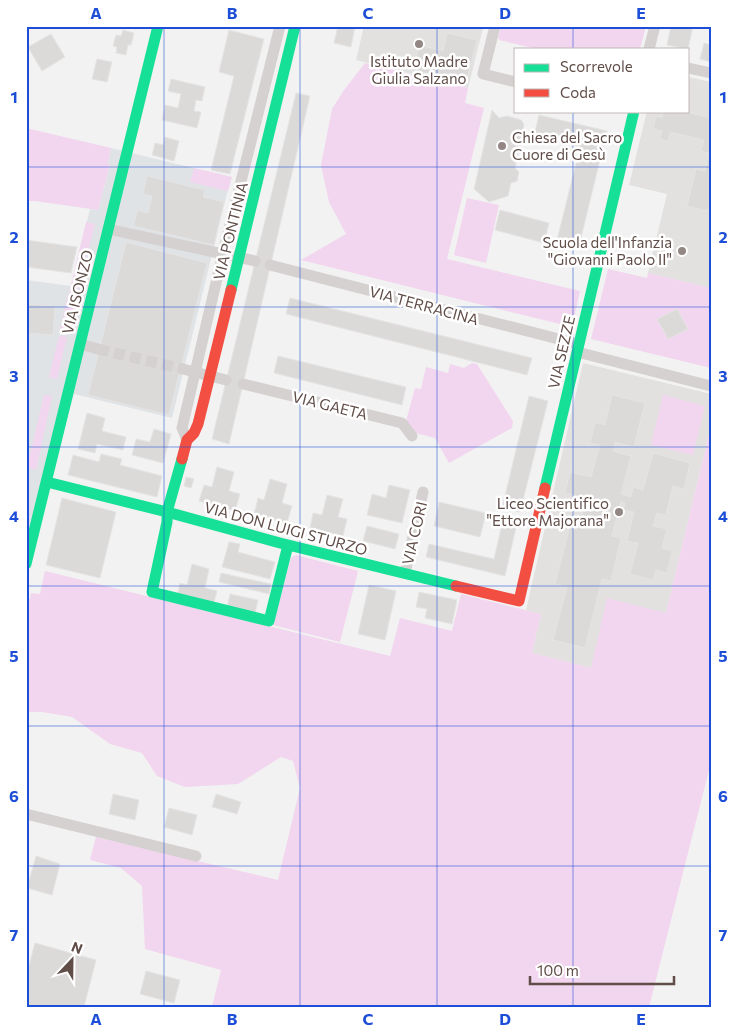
<svg xmlns="http://www.w3.org/2000/svg" width="737" height="1033" font-family="Commissioner,sans-serif">
<style>
.commercial{fill:#e0e3e6}
.education{fill:#e2e1e0}
.green{fill:#f2d5ee}
.building{fill:#dcdad9;stroke:#e5e4e4}
.lines{fill:none;stroke-linecap:round;stroke-linejoin:round}
.street-tunnel{stroke:#d5d1d0;stroke-width:11;stroke-dasharray:11 5.5;stroke-linecap:butt}
.street{stroke:#d5d1d0;stroke-width:11}
.fast{stroke:#16e098;stroke-width:11}
.jam{stroke:#f24e42;stroke-width:11}
.grid{fill:none;stroke:#1d4ed8;stroke-width:1;stroke-opacity:0.55}
.poi-dot{fill:#938784;stroke:#fff;stroke-width:2}
.labels{text-anchor:middle;dominant-baseline:central;stroke-width:5;stroke-linejoin:round;paint-order:stroke}
.poi-label{font-size:15px;fill:#604d48;stroke:#fff;text-anchor:end}
.street-label{font-size:15px;fill:#604d48;stroke:#fff}
.neatline{fill:none;stroke:#1d4ed8;stroke-width:2}
.grid-label{font-size:16px;text-anchor:middle;font-weight:bold;fill:#1d4ed8}
</style>
<rect width="100%" height="100%" fill="#f2f2f2"/>
<path class="commercial" d="M111 148 231 177 172 418 74 394 26 568V280L71 286 90 209 98 210 110 166 108 164Z"/>
<path class="education" d="M364 26H474L483 28 468 88 356 60Z
M688 77 711 82V288L648 273 667 194 629 185 647 111H688Z
M583 363 711 394V426L666 613 591 668 532 653 541 614 526 610Z"/>
<path class="green" d="M501 26H646L640 49H537L499 40 498 38Z
M365 63 468 88 465 103 484 108 447 259 580 291 572 327 301 260 346 234 329 202 321 165 332 109 344 90Z
M26 128 111 148 108 163 110 165 98 210 35 201H26Z
M194 168 232 177 228 191 190 182Z
M467 198 499 205 486 263 454 255Z
M86 222 95 224 77 294 69 293Z
M608 269 647 278 648 273 711 288V368L591 339Z
M68 295 77 296 67 335 59 334Z
M59 336 67 337 57 379 49 377Z
M472 363 477 364 513 421 512 428 449 463 435 438 416 433 406 421 415 388 421 389 426 367 448 373 450 364 464 368Z
M44 395 52 396 36 470 26 467V455H30Z
M663 395 705 406 693 455 651 445Z
M711 426V762L649 1007H212L221 970 145 949 142 886 121 868 90 860 96 837 278 880 300 788 293 761 281 757 238 784 185 787 157 776 142 753 110 744 72 717 42 712H26V614L31 593 40 594 45 571 390 656 400 618 452 631 461 594 541 614 532 653 591 668 607 598 666 613Z
M296 555 358 571 340 642 273 625 291 558Z"/>
<path class="building" d="M338 26H355L351 47 334 43Z
M671 26H693L688 49 667 45Z
M123 30 134 33 131 45H128L126 55 116 53 117 47 113 46 116 35 121 36Z
M229 30 264 39 230 174 211 170 234 76 219 72Z
M447 33 477 40 466 83 414 70 419 45 443 51Z
M51 34 65 57 42 71 28 47Z
M704 43 711 45V62L700 59Z
M97 59 112 62 107 82 92 79Z
M171 79 205 87 202 101 196 100 194 111 201 112 197 128 162 120 165 105 178 108 181 94 168 91Z
M296 93 310 96 229 444 212 439Z
M492 110 499 118 507 116 521 120 524 124 515 168 519 172 517 181 511 183 508 196 489 202 474 189Z
M664 111H682L711 118V198L708 211 687 206 696 169 705 171 709 153 701 151 704 140 670 132 668 141 660 139 662 131 653 129 656 116 662 118Z
M539 115 607 131 579 246 557 240 580 147 534 136Z
M165 137 179 141 174 161 152 155 155 143 163 145Z
M147 176 205 190 203 197 224 202 214 245 134 226 137 210 148 213 152 196 143 194Z
M500 210 549 223 544 243 495 230Z
M26 240 77 247 71 273 26 267Z
M126 242 207 263 169 415 88 395Z
M290 298 532 358 527 375 286 314Z
M26 304 55 306 53 335 26 333Z
M677 309 688 329 668 339 657 319Z
M278 356 406 387 402 405 274 373Z
M612 395 645 403 634 447 615 442 613 451 631 456 621 494 631 497 633 487 643 490 653 453 690 463 684 489 673 486 666 515 657 513 653 526 667 529 662 548 672 551 667 573 656 570 653 580 630 574 638 543 627 541 634 512 623 510 625 503 621 502 612 536 621 538 611 581 602 579 585 648 553 640 567 587 555 584 570 526 579 528 586 498 565 493 570 472 591 477 600 445 590 443 595 422 605 425Z
M529 396 548 401 520 512 502 508Z
M87 413 105 418 102 431 126 437 123 450 97 444 95 453 78 449Z
M154 429 171 434 163 463 132 455 136 439 150 442Z
M101 454 122 459 120 465 162 476 157 497 68 475 73 455 99 462Z
M217 467 234 472 229 491 240 494 235 511 199 501 204 485 212 487Z
M186 477 194 479 191 488 184 486Z
M270 479 287 484 282 503 292 506 287 523 254 514 258 498 264 500Z
M389 485 410 490 402 523 367 515 372 494 386 498Z
M327 495 343 499 338 517 347 519 343 536 310 528 313 513 322 515Z
M62 498 116 512 100 578 46 565Z
M439 502 486 513 480 537 434 526Z
M503 520 517 523 505 576 426 557 429 544 494 559Z
M367 526 399 534 395 549 363 541Z
M229 542 240 544 238 552 275 562 270 579 222 567Z
M192 564 209 569 205 588 217 591 213 606 177 597 180 583 187 585Z
M221 573 271 584 269 594 219 582Z
M369 585 396 591 385 640 358 634Z
M419 592 457 600 452 624 425 618 427 609 416 607Z
M230 594 258 600 255 614 227 608Z
M113 794 139 800 135 820 109 814Z
M216 794 241 802 237 814 212 807Z
M169 808 197 815 192 835 164 827Z
M36 856 60 864 52 895 27 888Z
M35 943 96 960 84 1007H26V976Z
M146 971 180 980 174 1003 140 994Z"/>
<g class="lines">
<path class="street-tunnel" d="M98 349 183 369"/>
<path class="street" d="M495 26 483 74 516 82
M649 49 655 26
M688 68 711 73
M108 229 255 261
M270 265 578 344
M80 344 98 349
M577 352 711 386
M183 369 226 380
M243 384 402 423 412 436
M187 440 182 428 223 253 280 26
M405 573 423 492
M26 814 196 856"/>
<path class="fast" d="M231 290 295 26
M182 459 167 512V522L152 592 269 621 288 545
M47 482 167 512 280 543 456 586
M545 488 634 111
M26 564 158 26"/>
<path class="jam" d="M182 459 187 440 194 433 198 424 231 290
M456 586 519 601 545 488"/>
</g>
<path class="grid" d="M164 26V1007M300 26V1007M437 26V1007M573 26V49M573 111V1007M26 167H711M26 307H711M26 447H711M26 586H711M26 726H711M26 866H711"/>
<g class="poi-dot">
<circle cx="419" cy="44" r="5"/>
<circle cx="502" cy="146" r="5"/>
<circle cx="682" cy="251" r="5"/>
<circle cx="619" cy="512" r="5"/>
</g>
<g class="labels">
<g class="poi-label">
<text x="419" y="61" text-anchor="middle">Istituto Madre<tspan x="419" dy="17">Giulia Salzano</tspan></text>
<text x="512" y="137" text-anchor="start">Chiesa del Sacro<tspan x="512" dy="17">Cuore di Gesù</tspan></text>
<text x="672" y="242">Scuola dell'Infanzia<tspan x="672" dy="17">"Giovanni Paolo II"</tspan></text>
<text x="609" y="503">Liceo Scientifico<tspan x="609" dy="17">"Ettore Majorana"</tspan></text>
</g>
<g class="street-label">
<text transform="translate(230 231) rotate(-76)">VIA PONTINIA</text>
<text transform="translate(77 292) rotate(-76)">VIA ISONZO</text>
<text transform="translate(424 305) rotate(15)">VIA TERRACINA</text>
<text transform="translate(561 352) rotate(-77)">VIA SEZZE</text>
<text transform="translate(330 405) rotate(14)">VIA GAETA</text>
<text transform="translate(286 528) rotate(15)">VIA DON LUIGI STURZO</text>
<text transform="translate(414 533) rotate(-77)">VIA CORI</text>
</g>
</g>
<rect width="737" height="1033" fill="none" stroke="#ffffff" stroke-width="55"/>
<rect x="514" y="48" width="175" height="65" fill="#ffffff" stroke="#bfb8b6"/>
<rect x="524" y="64" width="25" height="8" fill="#16e098" stroke="#bfb8b6"/>
<text x="560" y="72" font-size="15" fill="#604d48">Scorrevole</text>
<rect x="524" y="89" width="25" height="8" fill="#f24e42" stroke="#bfb8b6"/>
<text x="560" y="98" font-size="15" fill="#604d48">Coda</text>
<g transform="translate(72 960) rotate(22)" stroke="#ffffff" stroke-width="4" paint-order="stroke">
<path d="M0-4L9 19L0 12L-9 19Z" fill="#604d48"/>
<text y="-8" font-size="14" font-weight="bold" text-anchor="middle" fill="#604d48">N</text>
</g>
<path d="M530 976v8h144v-8" fill="none" stroke="#604d48" stroke-width="2.5"/>
<text x="537" y="976" font-size="15" fill="#604d48" stroke="#ffffff" stroke-width="4" paint-order="stroke">100 m</text>
<rect x="28" y="28" width="682" height="978" class="neatline"/>
<g class="grid-label">
<text x="96" y="19">A</text>
<text x="232" y="19">B</text>
<text x="368" y="19">C</text>
<text x="505" y="19">D</text>
<text x="641" y="19">E</text>
<text x="14" y="103">1</text>
<text x="723" y="103">1</text>
<text x="14" y="243">2</text>
<text x="723" y="243">2</text>
<text x="14" y="382">3</text>
<text x="723" y="382">3</text>
<text x="14" y="522">4</text>
<text x="723" y="522">4</text>
<text x="14" y="662">5</text>
<text x="723" y="662">5</text>
<text x="14" y="802">6</text>
<text x="723" y="802">6</text>
<text x="14" y="941">7</text>
<text x="723" y="941">7</text>
<text x="96" y="1025">A</text>
<text x="232" y="1025">B</text>
<text x="368" y="1025">C</text>
<text x="505" y="1025">D</text>
<text x="641" y="1025">E</text>
</g>
</svg>
